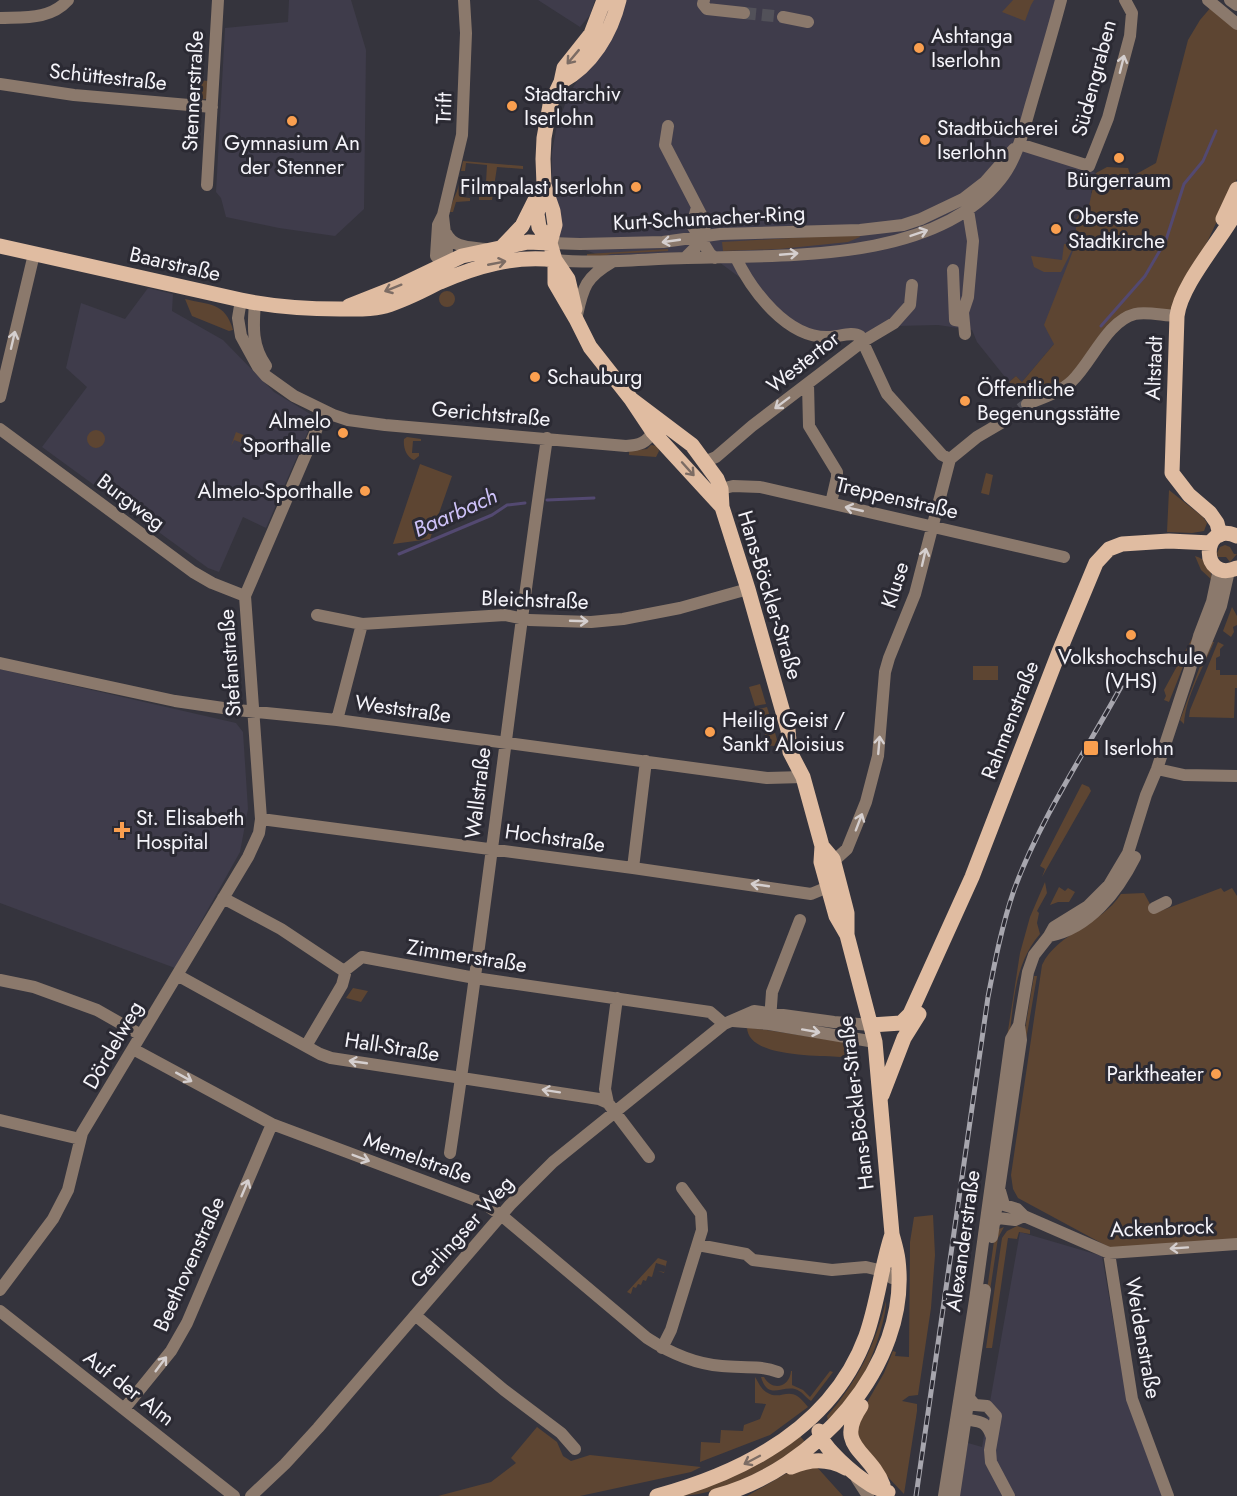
<svg xmlns="http://www.w3.org/2000/svg" width="1237" height="1496" font-family="Jost,sans-serif">
<style>
.built{fill:#3f3c4b}
.green{fill:#5d4532}
.lines{fill:none;stroke-linecap:round;stroke-linejoin:round}
.stream{stroke:#534971;stroke-width:3}
.minor-tunnel{stroke:#525159;stroke-width:12;stroke-dasharray:12 6;stroke-linecap:butt}
.minor{stroke:#8b796c;stroke-width:12}
.major{stroke:#e0bca1;stroke-width:15}
.rail-casing{stroke:#a7a6ae;stroke-width:5}
.rail{stroke:#2b2a33;stroke-width:3;stroke-dasharray:9;stroke-linecap:butt}
.oneway{stroke:#7c6c64}
.oneway2{stroke:#d5cfcf}
.poi-dot{fill:#fa9f4f;stroke:#2b2a33;stroke-width:2}
.labels{text-anchor:middle;dominant-baseline:central;stroke-width:6;stroke-linejoin:round;paint-order:stroke}
.poi-label{font-size:21px;fill:#f5f4fa;stroke:#2b2a33;text-anchor:start}
.street-label{font-size:21px;fill:#f5f4fa;stroke:#2b2a33}
.water-label{font-size:22px;font-style:italic;fill:#cec2f9;stroke:#2b2a33}
</style>
<rect width="100%" height="100%" fill="#35343d"/>
<path class="built" d="M289 0H351L366 50 364 209 335 236 279 228 226 217 221 198 216 192 225 28 288 22Z
M538 0H595L590 15 580 27Z
M624 0H1061L1019 136 1096 173 1091 193 1093 194 1054 344 1022 382 1016 376 1009 382 977 342 972 330 938 325 896 326 862 342 796 330 742 279 704 251 602 256 557 240 552 199V152L557 125 570 92 586 68Z
M148 288 173 294 172 311 223 340 274 392 312 415 313 420 266 528 243 517 219 572 208 568 42 447 87 387 66 368 81 303 125 319Z
M0 669 236 723 243 732 248 809 240 852 175 968 0 903Z
M1020 1232 1102 1256 1118 1349 1168 1496H959L968 1443 982 1447Z"/>
<path class="green" d="M1013 0H1034L1031 5 1025 21 1002 12Z
M1212 6 1237 27V179L1173 314 1137 311 1071 380 1028 403 1009 382 1016 376 1022 382 1054 344 1044 325 1078 238 1061 272H1044L1034 267 1031 256 1062 260 1064 244H1071L1074 237 1073 231H1076V225L1074 224 1079 213 1087 215 1096 173 1107 167 1128 168 1131 177 1156 163 1188 40 1200 20Z
M198 80 208 81 207 99 197 100Z
M463 161 523 166V169L497 167 492 200H479V185L486 182 487 165 466 163 465 171H461Z
M459 184H463L462 197 470 198V201L456 202 453 212H450C451 202 457 194 459 184Z
M859 234 860 237 848 242 780 249 723 251 722 242Z
M668 249V251L611 254 587 260V254Z
M439 299a8 8 0 1 1 16 0a8 8 0 1 1-16 0Z
M185 299C209 305 225 302 233 330L229 331 192 316Z
M87 439a9 9 0 1 1 18 0a9 9 0 1 1-18 0Z
M236 432 251 438 248 445 234 440 231 446Z
M407 437 421 439V441H413L412 453H419V456L414 460C406 457 403 447 404 439Z
M651 445 657 446 659 451 656 457 629 455V451L647 449Z
M420 464 452 476 430 539 393 544Z
M986 473 993 475 989 495 981 493Z
M1169 490 1203 517 1207 523 1204 531 1192 533 1167 532Z
M1225 545 1230 547 1234 554H1237L1230 562 1226 557H1218L1217 553 1220 547Z
M1195 556C1207 559 1211 569 1212 580L1201 570Z
M1232 607 1237 616V625L1233 627 1234 632 1231 637 1223 631Z
M1200 624 1169 702 1164 700 1166 696 1164 690Z
M1209 642H1214C1203 668 1186 696 1184 724L1180 720Z
M1218 642 1224 645 1220 649V656L1216 658V670H1220V675H1237V688H1235L1234 718 1189 717 1190 710Z
M973 666H998V680H973Z
M760 684 766 704 755 706 749 687Z
M767 707 771 720 759 721 756 710Z
M774 729 779 747 768 745 764 730Z
M1082 784 1089 787 1091 791 1042 877 1045 869 1040 866Z
M1045 882 1047 893 1037 911 1039 913 1037 923 1040 934C1014 964 1014 1002 1009 1039L1007 1037 1020 953 1030 917Z
M1059 887 1065 891 1068 888 1075 892 1069 902H1058L1050 905Z
M1221 888 1224 892 1232 888 1237 896V1242L1116 1251 1018 1198 1013 1189 1011 1175 1042 965C1058 932 1100 926 1121 894L1144 893 1155 913Z
M1034 976H1037L1026 1040 1023 1041Z
M353 988 368 991 361 1002 346 998Z
M747 1027 850 1043 851 1050 846 1055 840 1057C819 1055 747 1058 747 1027Z
M933 1215 935 1255 931 1308 918 1395 909 1396 902 1401 917 1404V1411L904 1494 862 1450 854 1425 884 1373 893 1351 896 1352 895 1356 909 1357 910 1242 914 1217Z
M1017 1226 1030 1230V1234L1019 1232 1017 1239 1008 1238 992 1348H986L1002 1238 1007 1231Z
M1004 1227 998 1238 983 1337 980 1339 994 1241 999 1229Z
M658 1258 667 1261 664 1273 658 1271 664 1272 666 1266 656 1263 652 1277 648 1276 646 1281 643 1280 641 1285 638 1284 636 1288 633 1287 631 1294 627 1292Z
M886 1301C887 1320 866 1377 853 1393 846 1403 836 1412 828 1421L827 1416C857 1382 875 1346 886 1301Z
M791 1371H792V1385L803 1390 810 1397 830 1371 833 1372 811 1401C805 1397 802 1391 795 1389 780 1386 768 1400 761 1377H764C772 1392 790 1387 791 1371Z
M755 1377C758 1381 760 1388 766 1392 783 1403 789 1381 808 1407L770 1435 700 1462 701 1442 720 1443 721 1430 743 1431 744 1425 760 1419 766 1404 755 1403Z
M537 1427 557 1442 563 1456 571 1461 590 1455 701 1467 691 1472 580 1496H438L491 1482 516 1463 511 1458Z
M800 1436 806 1443C771 1467 721 1496 677 1496Z
M815 1465 843 1496H747L787 1473Z"/>
<g class="lines">
<path class="stream" d="M1101 326 1145 276 1166 240 1184 184 1203 161 1216 131
M547 500 594 498
M399 554 492 515 507 505 525 503"/>
<path class="minor-tunnel" d="M744 13 783 17
M1006 420 1027 404"/>
<path class="minor" d="M704 0 703 4 707 9 744 13
M1208 0 1237 24
M1230 0 1237 5
M783 17 808 22
M0 18C24 17 50 20 68 0
M0 84 74 95 212 107
M668 126 665 145 706 224 695 248 685 258
M1019 144 1089 166 1108 118 1130 36 1132 13 1125 0
M207 185 218 0
M697 207 692 225 710 254 715 258
M446 233C453 248 470 247 485 249
M550 243 580 244 663 242 720 234 860 230 903 225 921 219 963 199 985 182 1014 149
M736 258C752 291 787 338 828 337 838 337 852 331 860 336L887 394 942 455 950 459
M555 260C599 264 642 259 687 258 783 255 934 263 1000 180 1018 158 1024 128 1032 101 1042 67 1052 34 1061 0
M442 264 436 256 438 225 443 215 462 135 466 33 464 0
M442 270 447 251 443 216
M953 270 955 320 961 321
M241 300 238 318 241 336 258 367 266 376 294 396 333 415 348 420 385 425 626 446C640 445 646 443 653 432L661 433
M255 303C253 327 252 346 266 366
M577 315C583 287 586 277 612 262
M965 334 963 312 968 297 973 241 968 210
M808 384 809 426 837 472V477L831 503
M0 397 34 254
M1027 404C1042 398 1061 392 1072 381 1092 362 1107 321 1135 314 1147 311 1164 316 1177 316
M0 429 193 572 212 583 245 596
M950 459 977 437 1006 420
M704 462 716 457 752 426 862 342 894 323 910 305 912 285
M721 489 733 486 760 487 1064 557
M317 615 362 624 505 615 529 620 591 622 623 619 680 608 748 589
M1199 659 1221 606 1229 571
M0 663 175 701 237 710 337 720 767 778 803 777
M337 720 362 624
M1157 769 1184 775 1237 776
M261 819 633 868 811 894 828 887 835 889
M833 859 837 858 847 849 866 802 878 756 885 672 889 658 915 594 950 459
M633 868 646 761
M223 898 281 929 344 971 362 957 475 978 710 1012 724 1024
M1154 908 1166 902
M1049 936C1089 929 1118 891 1135 857
M177 975 320 1054 331 1058 599 1099 608 1103 649 1157
M0 980 34 987 97 1010 141 1035
M770 1020 772 992 800 920
M733 1021 769 1024 875 1042
M306 1046 342 985 345 974
M133 1049 272 1124 483 1203 501 1215 647 1338C670 1353 695 1364 722 1366 741 1368 760 1365 778 1372
M608 1103 605 1089 617 998
M0 1120 80 1139
M450 1153C486 915 512 676 547 438
M1000 1191 1004 1205 1017 1209 1024 1216 1109 1253 1237 1244
M994 1223 998 1218 1015 1220 1024 1216
M992 1237 1021 1040 1019 1025
M698 1245 746 1254 753 1260 832 1270 866 1267 883 1271 892 1278
M1109 1253 1132 1399 1168 1496
M0 1290 53 1219 68 1190 82 1133 248 857 259 833 261 819 245 596 324 412
M0 1311 234 1496
M415 1315 504 1390 561 1433 575 1449
M662 1348 671 1330 702 1230 701 1214 682 1188
M969 1398 975 1405 987 1406 996 1416 990 1450 991 1462 1009 1496
M124 1409 171 1351 187 1323 272 1124
M962 1414 964 1419C980 1422 986 1420 992 1437
M857 1479 868 1496
M251 1496 285 1464 318 1428 510 1205 553 1162 724 1024 754 1011 834 1022 871 1025
M944 1496 975 1300 1011 1039 1019 1025 1028 972 1034 955 1049 936 1054 927 1088 906 1109 885 1128 853 1146 795 1157 769 1190 669 1199 636 1212 602 1219 569
M954 1496 985 1290"/>
<path class="major" d="M561 82C592 65 611 33 619 0
M544 185 537 214 539 227 550 243 555 260V283L576 319 590 347 631 399 653 432 722 507
M1223 219 1237 189
M550 243 555 225 553 211 544 185 543 159 544 138 550 105 561 82 564 68 591 34 604 0
M0 246 241 300C274 307 306 309 340 309 354 309 368 310 381 307 402 302 421 291 440 282 477 266 515 255 555 260
M503 246 522 226 536 198
M555 260 568 279 575 309
M349 306 397 287 462 256 528 242 550 243
M631 399 692 445 717 479 721 489 722 507 748 589 788 730 790 752 803 777 822 846 821 862 836 916 847 935
M1220 535 1217 523 1210 513 1189 495 1172 473 1177 316C1181 284 1221 240 1237 210
M1237 536C1200 520 1200 584 1237 568
M871 1025 901 1023 910 1014 972 877 1059 652 1096 563 1109 549 1122 544 1169 541 1211 543
M882 1095 904 1038 919 1014
M861 1406C833 1447 870 1450 883 1485
M819 1431C821 1447 856 1476 871 1485 876 1488 882 1490 888 1492
M791 1467C810 1459 827 1458 846 1468
M657 1496C745 1472 833 1426 866 1336 878 1302 881 1267 892 1234
M716 1496C813 1471 911 1366 898 1260 897 1251 894 1242 892 1234L875 1042 847 935V913L845 905 833 859 822 846"/>
<g class="rail-casing">
<path id="rail" d="M916 1496 988 997C995 961 1002 925 1014 890 1042 814 1090 745 1128 674"/>
</g>
<use href="#rail" class="rail"/>
</g>
<defs><path id="oneway-shaft" d="M-6 0H5M1.5-3L5.5 0L1.5 3" fill="none" stroke-width="1.6" stroke-linecap="round" stroke-linejoin="round" transform="scale(1.5)"/></defs>
<g class="oneway">
<use href="#oneway-shaft" transform="translate(573 57) rotate(130)"/>
<use href="#oneway-shaft" transform="translate(497 263) rotate(-11)"/>
<use href="#oneway-shaft" transform="translate(393 288) rotate(158)"/>
<use href="#oneway-shaft" transform="translate(688 469) rotate(48)"/>
<use href="#oneway-shaft" transform="translate(752 1460) rotate(152)"/>
</g>
<g class="oneway2">
<use href="#oneway-shaft" transform="translate(1122 64) rotate(-76)"/>
<use href="#oneway-shaft" transform="translate(919 233) rotate(-19)"/>
<use href="#oneway-shaft" transform="translate(671 241) rotate(172)"/>
<use href="#oneway-shaft" transform="translate(789 254) rotate(-5)"/>
<use href="#oneway-shaft" transform="translate(13 340) rotate(-77)"/>
<use href="#oneway-shaft" transform="translate(782 403) rotate(143)"/>
<use href="#oneway-shaft" transform="translate(854 509) rotate(-167)"/>
<use href="#oneway-shaft" transform="translate(924 557) rotate(-77)"/>
<use href="#oneway-shaft" transform="translate(579 621) rotate(2)"/>
<use href="#oneway-shaft" transform="translate(879 745) rotate(-85)"/>
<use href="#oneway-shaft" transform="translate(859 822) rotate(-69)"/>
<use href="#oneway-shaft" transform="translate(760 885) rotate(-172)"/>
<use href="#oneway-shaft" transform="translate(811 1031) rotate(10)"/>
<use href="#oneway-shaft" transform="translate(358 1062) rotate(-172)"/>
<use href="#oneway-shaft" transform="translate(184 1077) rotate(29)"/>
<use href="#oneway-shaft" transform="translate(551 1091) rotate(-171)"/>
<use href="#oneway-shaft" transform="translate(361 1158) rotate(21)"/>
<use href="#oneway-shaft" transform="translate(245 1188) rotate(-67)"/>
<use href="#oneway-shaft" transform="translate(1179 1248) rotate(176)"/>
<use href="#oneway-shaft" transform="translate(161 1364) rotate(-53)"/>
</g>
<g class="poi-dot">
<circle cx="919" cy="48" r="6"/>
<circle cx="512" cy="106" r="6"/>
<circle cx="292" cy="121" r="6"/>
<circle cx="925" cy="140" r="6"/>
<circle cx="1119" cy="158" r="6"/>
<circle cx="636" cy="187" r="6"/>
<circle cx="1056" cy="229" r="6"/>
<circle cx="535" cy="377" r="6"/>
<circle cx="965" cy="401" r="6"/>
<circle cx="343" cy="433" r="6"/>
<circle cx="365" cy="491" r="6"/>
<circle cx="1131" cy="635" r="6"/>
<circle cx="710" cy="732" r="6"/>
<rect x="1083" y="740" width="16" height="16" rx="3"/>
<path d="M119 821h6v6h6v6h-6v6h-6v-6h-6v-6h6z"/>
<circle cx="1216" cy="1074" r="6"/>
</g>
<g class="labels">
<g class="poi-label">
<text x="931" y="36">Ashtanga<tspan x="931" dy="24">Iserlohn</tspan></text>
<text x="524" y="94">Stadtarchiv<tspan x="524" dy="24">Iserlohn</tspan></text>
<text x="937" y="128">Stadtbücherei<tspan x="937" dy="24">Iserlohn</tspan></text>
<text x="292" y="143" text-anchor="middle">Gymnasium An<tspan x="292" dy="24">der Stenner</tspan></text>
<text x="1119" y="180" text-anchor="middle">Bürgerraum</text>
<text x="624" y="187" text-anchor="end">Filmpalast Iserlohn</text>
<text x="1068" y="217">Oberste<tspan x="1068" dy="24">Stadtkirche</tspan></text>
<text x="547" y="377">Schauburg</text>
<text x="977" y="389">Öffentliche<tspan x="977" dy="24">Begenungsstätte</tspan></text>
<text x="331" y="421" text-anchor="end">Almelo<tspan x="331" dy="24">Sporthalle</tspan></text>
<text x="353" y="491" text-anchor="end">Almelo-Sporthalle</text>
<text x="1131" y="657" text-anchor="middle">Volkshochschule<tspan x="1131" dy="24">(VHS)</tspan></text>
<text x="722" y="720">Heilig Geist /<tspan x="722" dy="24">Sankt Aloisius</tspan></text>
<text x="1104" y="748">Iserlohn</text>
<text x="136" y="818">St. Elisabeth<tspan x="136" dy="24">Hospital</tspan></text>
<text x="1204" y="1074" text-anchor="end">Parktheater</text>
</g>
<g class="street-label">
<text transform="translate(108 77) rotate(6)">Schüttestraße</text>
<text transform="translate(1094 78) rotate(-75)">Südengraben</text>
<text transform="translate(193 91) rotate(-87)">Stennerstraße</text>
<text transform="translate(444 108) rotate(-88)">Trift</text>
<text transform="translate(709 218) rotate(-3)">Kurt-Schumacher-Ring</text>
<text transform="translate(175 264) rotate(13)">Baarstraße</text>
<text transform="translate(803 362) rotate(-38)">Westertor</text>
<text transform="translate(1154 368) rotate(-88)">Altstadt</text>
<text transform="translate(491 414) rotate(5)">Gerichtstraße</text>
<text transform="translate(897 498) rotate(13)">Treppenstraße</text>
<text transform="translate(131 502) rotate(37)">Burgweg</text>
<text transform="translate(895 585) rotate(-72)">Kluse</text>
<text transform="translate(770 595) rotate(73)">Hans-Böckler-Straße</text>
<text transform="translate(535 600) rotate(2)">Bleichstraße</text>
<text transform="translate(230 663) rotate(-94)">Stefanstraße</text>
<text transform="translate(403 709) rotate(8)">Weststraße</text>
<text transform="translate(1010 720) rotate(-69)">Rahmenstraße</text>
<text transform="translate(478 793) rotate(-83)">Wallstraße</text>
<text transform="translate(555 838) rotate(8)">Hochstraße</text>
<text transform="translate(467 956) rotate(9)">Zimmerstraße</text>
<text transform="translate(113 1045) rotate(-60)">Dördelweg</text>
<text transform="translate(392 1047) rotate(9)">Hall-Straße</text>
<text transform="translate(856 1103) rotate(-97)">Hans-Böckler-Straße</text>
<text transform="translate(418 1158) rotate(20)">Memelstraße</text>
<text transform="translate(1162 1228) rotate(-2)">Ackenbrock</text>
<text transform="translate(462 1232) rotate(-48)">Gerlingser Weg</text>
<text transform="translate(963 1241) rotate(-82)">Alexanderstraße</text>
<text transform="translate(189 1264) rotate(-66)">Beethovenstraße</text>
<text transform="translate(1143 1338) rotate(80)">Weidenstraße</text>
<text transform="translate(129 1388) rotate(38)">Auf der Alm</text>
</g>
<g class="water-label">
<text transform="translate(455 512) rotate(-24)">Baarbach</text>
</g>
</g>
</svg>
